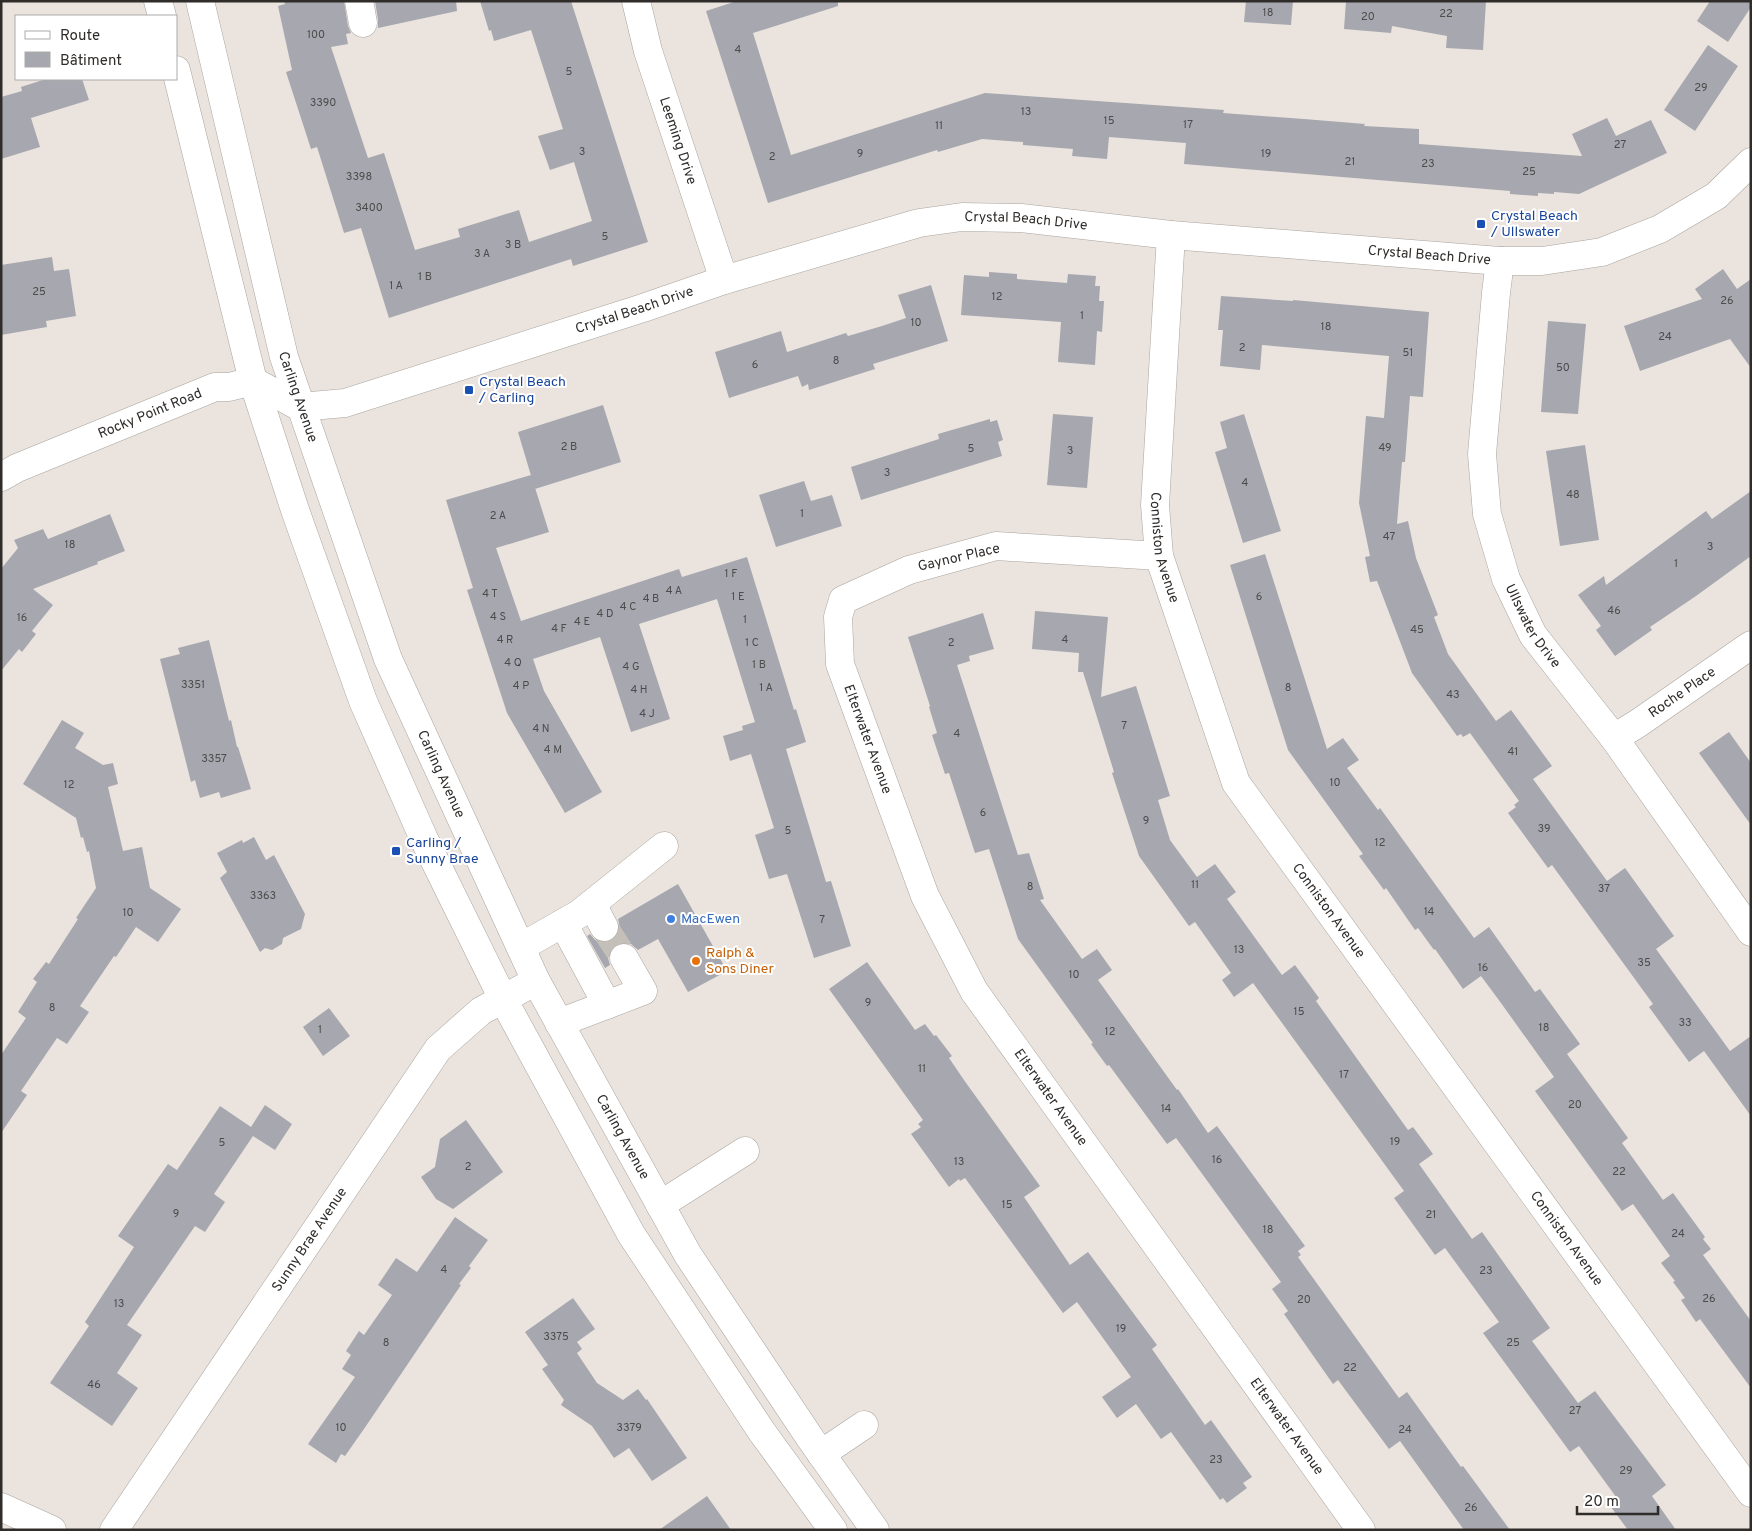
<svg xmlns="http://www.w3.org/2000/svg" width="1752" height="1531" font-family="Overpass,sans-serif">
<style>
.building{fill:#a6a7af}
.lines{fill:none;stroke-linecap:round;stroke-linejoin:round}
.minor-tunnel{stroke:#c5bfba;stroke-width:28;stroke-dasharray:28 14;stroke-linecap:butt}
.minor-casing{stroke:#aaa49e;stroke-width:29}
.major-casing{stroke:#aaa49e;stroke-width:29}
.minor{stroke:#fff;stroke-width:28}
.major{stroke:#fff;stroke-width:28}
.transit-dot{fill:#1a4fb4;stroke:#fff;stroke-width:2}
.shop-dot{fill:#3f7fe0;stroke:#fff;stroke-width:2}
.food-dot{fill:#e8710a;stroke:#fff;stroke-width:2}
.labels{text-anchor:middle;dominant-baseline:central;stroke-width:4;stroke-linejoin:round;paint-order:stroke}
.number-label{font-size:11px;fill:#4d4b4b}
.street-label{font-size:14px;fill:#2f2c2a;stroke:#fff}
.transit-label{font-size:14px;fill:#164399;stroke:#fff;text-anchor:start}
.shop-label{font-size:14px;fill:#366cbe;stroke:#fff;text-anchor:start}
.food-label{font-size:14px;fill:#c56008;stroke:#fff;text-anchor:start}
</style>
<rect width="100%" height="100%" fill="#ebe4de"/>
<path class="building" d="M284 1H344L348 26 351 33 346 34 348 44 331 47 368 158 384 153 415 250 460 237 458 229 519 210 529 242 592 221 574 162 550 170 538 136 563 129 531 30 494 41 491 30 489 31 480 1H571L648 242 573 266 571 259 389 318 361 228 344 233 317 147 311 149 286 72 292 70 278 6 285 4Z
M375 1H456L457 11 378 28V20Z
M737 1H838V6L753 33 791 155 985 93 1224 110 1223 113 1304 119 1365 124 1364 126 1419 129V144L1582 156 1572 134 1607 118 1616 136 1651 120 1667 153 1579 194 1554 192V194L1538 193V196L1510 194V191L1184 164 1186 143 1109 137 1107 159 1072 156 1073 149 1023 145V142L982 139 938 152 937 150 768 203 706 11Z
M1246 1H1293L1291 25 1244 22Z
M1346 1H1486L1483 50 1446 48 1447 36 1392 26 1391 33 1344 29Z
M1710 1H1751V7L1728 42 1697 21Z
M1708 45 1738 66 1695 131 1664 110Z
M46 79H82L89 100 31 118 40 147 1 159V97L22 91 21 87Z
M52 257 54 271 69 269 76 316 46 321 47 327 1 335V265Z
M1723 269 1737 289 1751 279V368L1730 339 1640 371 1624 326 1702 299 1695 289Z
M989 272 1017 274V279L1067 283 1068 274 1096 276 1095 286H1100L1099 301H1104L1102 332 1097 331 1095 365 1058 362 1061 322 961 315 964 275 989 277Z
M931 285 948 341 873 364 875 369 809 390 808 384 802 387 798 376 729 398 715 352 781 331 787 352 846 333 848 336 882 326 906 318 898 295Z
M1221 296 1293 301V300L1429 312 1423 397 1410 396 1405 462H1402L1397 524 1408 521 1416 558 1438 615 1434 617 1448 654 1496 721 1511 710 1552 766 1533 779 1607 881 1625 868 1674 936 1656 949 1730 1051 1751 1036V1116L1704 1051 1689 1062 1649 1007 1653 1004 1552 865 1548 868 1508 813 1516 807 1514 805 1519 801 1470 733 1463 737 1461 734 1457 736 1412 673 1377 581 1370 582 1365 557 1370 556 1359 503 1366 416 1384 418 1389 356 1262 345 1260 370 1220 366 1223 330H1218Z
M1548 321 1586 324 1578 414 1541 412Z
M603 405 621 462 535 489 518 432Z
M1053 414 1093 417 1087 488 1047 485Z
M1244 414 1281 531 1243 543 1215 452 1227 448 1220 422Z
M990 419V422L997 420 1003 440 998 442 1002 456 861 500 851 467 939 439 938 434Z
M1585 445 1599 540 1560 546 1546 451Z
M531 475 549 532 496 548 521 621 679 569 682 577 747 557 794 710 796 709 806 742 786 749 826 882 831 881 851 946 814 958 787 874 769 879 755 835 774 828 751 754 730 761 723 736 743 730 742 726 755 722 717 599 639 624 670 719 631 732 600 637 533 659 544 691 602 792 565 813 507 713 467 590 473 588 446 500Z
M804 481 811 501 832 495 842 526 776 547 759 495Z
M1751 491V556L1696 596 1650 627 1652 630 1615 656 1596 630 1601 626 1578 595 1604 576 1606 585 1706 511 1712 519Z
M110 514 125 551 97 562 98 564 33 589 53 605 32 631 36 634 22 652 19 649 1 671V569L18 548 14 540 43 529 48 539Z
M1265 554 1327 749 1343 738 1359 760 1347 768 1378 810 1380 808 1474 938 1489 927 1535 992 1540 989 1580 1044 1567 1054 1628 1138 1622 1143 1663 1200 1673 1193 1705 1237 1703 1239 1711 1249 1703 1255 1751 1321V1388L1700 1319 1696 1322 1681 1300 1685 1298 1673 1282 1675 1281 1661 1263 1670 1256 1633 1204 1622 1211 1535 1091 1554 1077 1501 1003 1481 976 1463 989 1435 949 1434 950 1418 928 1415 930 1386 888 1384 890 1359 856 1363 854 1288 750 1230 565Z
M1035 611 1108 617 1101 697 1136 686 1170 796 1158 800 1170 840 1197 877 1215 864 1236 892 1227 899 1282 975 1295 965 1319 998 1316 1001 1380 1091 1408 1130 1413 1127 1433 1154 1419 1164 1472 1239 1482 1232 1550 1328 1532 1341 1578 1403 1595 1391 1666 1485 1652 1496 1676 1530H1628L1611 1507 1619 1501 1579 1446 1570 1452 1483 1333 1499 1322 1445 1248 1435 1255 1394 1198 1404 1191 1253 983 1234 997 1222 980 1231 973 1195 922 1189 926 1139 856 1112 773 1114 772 1083 672H1078L1079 653 1032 649Z
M983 613 994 649 969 656 970 661 957 665 1018 855 1029 853 1044 899 1040 900 1082 959 1097 949 1112 970 1098 980 1177 1090 1178 1089 1208 1133 1217 1126 1305 1246 1298 1251 1301 1255 1298 1257 1399 1398 1407 1392 1461 1467 1463 1466 1510 1530H1464L1400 1441 1389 1449 1338 1380 1333 1384 1284 1314 1288 1311 1272 1289 1281 1282 1176 1138 1167 1144 1109 1065 1107 1066 1091 1044 1093 1043 1018 939 989 849 975 853 949 773 945 774 932 735 937 733 929 707 930 706 908 637Z
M209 640 229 721 231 720 237 747H238L251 789 221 798 219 792 200 798 195 780 191 782 160 659 180 654 178 648Z
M62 720 84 733 75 748 103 765 113 763 118 784 108 787 123 851 142 847 150 888 181 909 158 942 136 927 116 957 114 956 80 1006 89 1012 67 1044 57 1038 21 1091 27 1095 1 1133V1055L26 1018 18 1012 37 982 33 979 46 962 49 964 78 919 76 918 96 888 89 851 87 852 83 837 81 838 76 818 23 784Z
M1729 732 1751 763V825L1699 753Z
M254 837 266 860 274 855 305 914 301 929 283 938 282 944 272 950 265 948 260 952 220 878 227 872 217 853 242 840 243 843Z
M678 884 727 971 688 992 658 939 638 950 631 944 624 942 617 944 610 951 608 958 610 965 605 968 587 936 590 934 595 940 603 943 612 941 617 936 620 928 618 919Z
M867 962 915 1030 925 1024 934 1036 936 1035 952 1056 949 1058 964 1080 1040 1186 1024 1197 1070 1265 1088 1252 1157 1345 1152 1349 1205 1425 1211 1420 1252 1477 1243 1483 1247 1488 1227 1503 1223 1498 1220 1500 1171 1432 1161 1439 1136 1404 1117 1418 1102 1397 1131 1377 1077 1302 1063 1313 965 1178 960 1181 959 1179 949 1187 911 1134 921 1127 918 1124 923 1120 829 989Z
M329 1008 350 1036 323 1056 303 1027Z
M265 1105 292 1124 275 1150 253 1136 214 1194 225 1202 205 1232 195 1226 127 1325 142 1335 117 1373 138 1388 112 1426 50 1383 89 1326 85 1322 134 1247 118 1236 168 1164 177 1170 220 1106 251 1127Z
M466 1120 503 1172 453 1209 436 1199 421 1177 435 1167 440 1139Z
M455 1217 488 1240 469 1266 471 1268 459 1284 461 1285 366 1426 345 1456 341 1454 336 1463 308 1444 355 1377 342 1369 351 1355 346 1351 359 1331 364 1335 392 1295 378 1285 396 1258 417 1272Z
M573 1298 595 1329 577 1342 582 1349 577 1353 597 1383 623 1400 638 1389 646 1400 647 1399 687 1458 652 1481 629 1448 614 1458 592 1426 561 1405 564 1400 542 1369 548 1365 525 1332Z
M707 1496 731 1530H659Z"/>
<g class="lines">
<path class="minor-tunnel" d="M604 927 624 958"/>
<g class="minor-casing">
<g id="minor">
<path d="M359 1 363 23"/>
<path id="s1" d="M636 1 648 51 724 280"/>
<path id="s2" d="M1171 235 1155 505 1159 556 1236 783 1751 1493"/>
<path id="s3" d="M1500 261 1496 293 1482 454 1487 514 1506 579 1533 635 1614 738 1751 932"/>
<path id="s4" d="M1 477 17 468 215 387H229L253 381 300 407 345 403 643 308 724 280 919 223 962 217 1021 218 1171 235 1500 261H1542L1602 252 1617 246 1660 229 1716 196 1751 162"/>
<path id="s5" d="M1159 556 996 546 909 570 843 600 838 617 840 664 925 896 974 991 1361 1530"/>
<path id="s6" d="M1614 738 1637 724 1751 645"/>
<path d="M592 904 604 927"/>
<path d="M563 923 607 1005"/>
<path d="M521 947 579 914 664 846"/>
<path d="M559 1023 643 991 624 958"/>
<path d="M660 1205 745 1151"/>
<path d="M821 1454 864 1425"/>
<path d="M1 1507 52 1530"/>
<path id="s7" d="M114 1530 438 1049 481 1011 536 981"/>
</g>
</g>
<g class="major-casing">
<g id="major">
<path d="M158 1 162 16"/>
<path id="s8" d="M200 1 284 357 388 659 536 981 688 1255 810 1438 875 1530"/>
<path d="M176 70 253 381 295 510 363 701 424 839 503 999 631 1234 762 1432 833 1530"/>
</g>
</g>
<use href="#minor" class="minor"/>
<use href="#major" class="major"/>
</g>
<g class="transit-dot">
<rect x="1476" y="219" width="10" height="10" rx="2.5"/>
<rect x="464" y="385" width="10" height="10" rx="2.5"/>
<rect x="391" y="846" width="10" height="10" rx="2.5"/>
</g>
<circle class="shop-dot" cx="671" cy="919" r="5"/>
<circle class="food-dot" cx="696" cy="961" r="5"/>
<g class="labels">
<g class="number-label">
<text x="1268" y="13">18</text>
<text x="1446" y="14">22</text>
<text x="1368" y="17">20</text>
<text x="316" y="35">100</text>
<text x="738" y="50">4</text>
<text x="569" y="72">5</text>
<text x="1701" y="88">29</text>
<text x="323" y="103">3390</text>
<text x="1026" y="112">13</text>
<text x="1109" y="121">15</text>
<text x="1188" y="125">17</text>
<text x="939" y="126">11</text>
<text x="1620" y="145">27</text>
<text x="582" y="152">3</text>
<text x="860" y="154">9</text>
<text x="1266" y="154">19</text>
<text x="772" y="157">2</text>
<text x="1350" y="162">21</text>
<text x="1428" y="164">23</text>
<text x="1529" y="172">25</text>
<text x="359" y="177">3398</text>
<text x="369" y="208">3400</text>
<text x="605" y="237">5</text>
<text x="513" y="245">3 B</text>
<text x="482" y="254">3 A</text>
<text x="425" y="277">1 B</text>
<text x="396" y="286">1 A</text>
<text x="39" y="292">25</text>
<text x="997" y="297">12</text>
<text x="1727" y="301">26</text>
<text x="1082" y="316">1</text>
<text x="916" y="323">10</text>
<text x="1326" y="327">18</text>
<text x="1665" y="337">24</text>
<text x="1242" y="348">2</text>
<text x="1408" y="353">51</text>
<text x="836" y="361">8</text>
<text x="755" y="365">6</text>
<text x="1563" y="368">50</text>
<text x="569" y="447">2 B</text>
<text x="1385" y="448">49</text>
<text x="971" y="449">5</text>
<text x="1070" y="451">3</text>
<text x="887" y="473">3</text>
<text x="1245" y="483">4</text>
<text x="1573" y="495">48</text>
<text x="802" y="514">1</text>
<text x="498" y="516">2 A</text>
<text x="1389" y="537">47</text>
<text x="70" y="545">18</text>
<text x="1710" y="547">3</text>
<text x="1676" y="564">1</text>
<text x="731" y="574">1 F</text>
<text x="674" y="591">4 A</text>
<text x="490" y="594">4 T</text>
<text x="738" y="597">1 E</text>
<text x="1259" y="597">6</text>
<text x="651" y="599">4 B</text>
<text x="628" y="607">4 C</text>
<text x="1614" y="611">46</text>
<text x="605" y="614">4 D</text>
<text x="498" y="617">4 S</text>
<text x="22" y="618">16</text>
<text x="745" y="620">1</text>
<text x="582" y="622">4 E</text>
<text x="559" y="629">4 F</text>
<text x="1417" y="630">45</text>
<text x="505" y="640">4 R</text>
<text x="1065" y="640">4</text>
<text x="752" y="643">1 C</text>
<text x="951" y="643">2</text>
<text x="513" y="663">4 Q</text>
<text x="759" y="665">1 B</text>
<text x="631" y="667">4 G</text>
<text x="193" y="685">3351</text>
<text x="521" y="686">4 P</text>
<text x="766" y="688">1 A</text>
<text x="1288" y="688">8</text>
<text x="639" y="690">4 H</text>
<text x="1453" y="695">43</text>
<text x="647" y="714">4 J</text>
<text x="1124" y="726">7</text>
<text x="541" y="729">4 N</text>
<text x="957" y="734">4</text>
<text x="553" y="750">4 M</text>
<text x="1513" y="752">41</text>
<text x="214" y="759">3357</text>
<text x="1335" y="783">10</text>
<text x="69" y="785">12</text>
<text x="983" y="813">6</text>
<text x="1146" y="821">9</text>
<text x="1544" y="829">39</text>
<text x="788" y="831">5</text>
<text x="1380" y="843">12</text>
<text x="1195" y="885">11</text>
<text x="1030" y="887">8</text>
<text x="1604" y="889">37</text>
<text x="263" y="896">3363</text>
<text x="1429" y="912">14</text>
<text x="128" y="913">10</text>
<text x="822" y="920">7</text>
<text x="1239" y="950">13</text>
<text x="1644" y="963">35</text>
<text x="1483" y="968">16</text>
<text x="1074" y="975">10</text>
<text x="868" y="1003">9</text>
<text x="52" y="1008">8</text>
<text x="1299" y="1012">15</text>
<text x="1685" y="1023">33</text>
<text x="1544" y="1028">18</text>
<text x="320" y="1030">1</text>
<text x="1110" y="1032">12</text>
<text x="922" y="1069">11</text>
<text x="1344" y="1075">17</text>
<text x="1575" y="1105">20</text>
<text x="1166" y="1109">14</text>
<text x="1395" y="1142">19</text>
<text x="222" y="1143">5</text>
<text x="1217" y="1160">16</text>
<text x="959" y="1162">13</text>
<text x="468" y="1167">2</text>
<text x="1619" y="1172">22</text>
<text x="1007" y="1205">15</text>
<text x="176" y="1214">9</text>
<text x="1431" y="1215">21</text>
<text x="1268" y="1230">18</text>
<text x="1678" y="1234">24</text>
<text x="444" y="1270">4</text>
<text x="1486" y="1271">23</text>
<text x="1709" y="1299">26</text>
<text x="1304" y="1300">20</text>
<text x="119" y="1304">13</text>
<text x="1121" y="1329">19</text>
<text x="556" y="1337">3375</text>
<text x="386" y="1343">8</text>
<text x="1513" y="1343">25</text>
<text x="1350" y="1368">22</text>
<text x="94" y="1385">46</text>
<text x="1575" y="1411">27</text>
<text x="341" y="1428">10</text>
<text x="629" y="1428">3379</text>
<text x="1405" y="1430">24</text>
<text x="1216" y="1460">23</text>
<text x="1626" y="1471">29</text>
<text x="1471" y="1508">26</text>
</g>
<g class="street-label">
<text stroke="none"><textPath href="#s1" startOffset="146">Leeming Drive</textPath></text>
<text stroke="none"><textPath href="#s4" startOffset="1079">Crystal Beach Drive</textPath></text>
<text stroke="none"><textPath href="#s4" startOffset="1484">Crystal Beach Drive</textPath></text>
<text stroke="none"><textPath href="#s4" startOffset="674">Crystal Beach Drive</textPath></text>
<text stroke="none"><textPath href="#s8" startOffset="408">Carling Avenue</textPath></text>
<text stroke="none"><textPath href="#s4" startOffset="162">Rocky Point Road</textPath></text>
<text stroke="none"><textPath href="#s2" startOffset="314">Conniston Avenue</textPath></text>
<text transform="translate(959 558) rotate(-13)">Gaynor Place</text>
<text stroke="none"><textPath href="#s3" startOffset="376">Ullswater Drive</textPath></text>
<text stroke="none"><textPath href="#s6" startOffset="82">Roche Place</textPath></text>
<text stroke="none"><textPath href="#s5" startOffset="471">Elterwater Avenue</textPath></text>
<text stroke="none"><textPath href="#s8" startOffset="812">Carling Avenue</textPath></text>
<text stroke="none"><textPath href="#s2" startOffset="719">Conniston Avenue</textPath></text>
<text stroke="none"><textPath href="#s5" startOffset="876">Elterwater Avenue</textPath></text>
<text stroke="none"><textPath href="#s8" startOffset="1218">Carling Avenue</textPath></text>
<text stroke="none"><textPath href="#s2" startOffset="1124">Conniston Avenue</textPath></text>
<text stroke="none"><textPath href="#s7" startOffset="350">Sunny Brae Avenue</textPath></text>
<text stroke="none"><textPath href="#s5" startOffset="1281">Elterwater Avenue</textPath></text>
</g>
<g class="transit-label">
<text x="1491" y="216">Crystal Beach<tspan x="1491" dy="16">/ Ullswater</tspan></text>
<text x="479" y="382">Crystal Beach<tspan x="479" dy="16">/ Carling</tspan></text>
<text x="406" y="843">Carling /<tspan x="406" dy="16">Sunny Brae</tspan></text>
</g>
<g class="shop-label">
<text x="681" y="919">MacEwen</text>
</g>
<g class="food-label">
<text x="706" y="953">Ralph &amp;<tspan x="706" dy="16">Sons Diner</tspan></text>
</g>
</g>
<rect width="1752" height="1531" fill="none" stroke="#2f2c2a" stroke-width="5"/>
<rect x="15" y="15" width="162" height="65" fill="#ffffff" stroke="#acabaa"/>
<rect x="25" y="31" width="25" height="8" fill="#ffffff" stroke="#acabaa"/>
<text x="60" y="40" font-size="15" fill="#2f2c2a">Route</text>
<rect x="25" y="52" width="25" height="15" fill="#a6a7af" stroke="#acabaa"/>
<text x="60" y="65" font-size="15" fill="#2f2c2a">Bâtiment</text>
<path d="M1577 1506v8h81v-8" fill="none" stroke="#2f2c2a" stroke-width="2.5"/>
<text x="1584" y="1506" font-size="15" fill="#2f2c2a" stroke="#ffffff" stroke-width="4" paint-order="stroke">20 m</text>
</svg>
